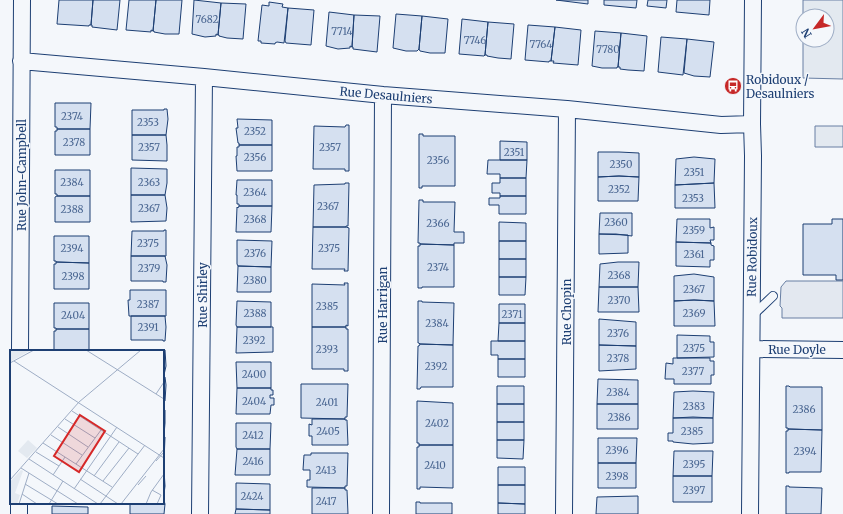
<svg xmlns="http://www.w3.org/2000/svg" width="843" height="514" font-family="Merriweather,serif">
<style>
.green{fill:#e3e9f0;stroke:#687fa3}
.parking{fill:#e3e8f0;stroke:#687fa3}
.building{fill:#d5e0f0;stroke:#1d3f73}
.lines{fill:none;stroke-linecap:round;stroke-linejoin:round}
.service-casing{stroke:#1d3f73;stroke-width:10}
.minor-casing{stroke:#1d3f73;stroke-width:18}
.service{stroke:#f4f7fb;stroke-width:8}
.minor{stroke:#f4f7fb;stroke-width:16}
.labels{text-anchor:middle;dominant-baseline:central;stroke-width:3;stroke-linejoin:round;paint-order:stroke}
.number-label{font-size:10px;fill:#4b6792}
.poi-label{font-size:12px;fill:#1d3f73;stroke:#f4f7fb;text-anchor:start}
.street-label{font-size:12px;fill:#1d3f73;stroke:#f4f7fb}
.inset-road{fill:none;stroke:#9eadc5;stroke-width:1}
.view{fill:#d62828;fill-opacity:0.15;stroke:#d62828;stroke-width:2}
.inset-edge{fill:none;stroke:#1d3f73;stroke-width:2}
</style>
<rect width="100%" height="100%" fill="#f4f7fb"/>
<path class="green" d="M803 0H843V79L803 78V40H827V16H803Z
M815 126H843V147H815Z"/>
<path class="parking" d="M786 281H843V318H782V308L780 306 781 287Z"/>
<path class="building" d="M59 0H93L91 25H89V26L57 24Z
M93 0H120L117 30 92 27V25H91Z
M129 0H156L153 31 151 30V32L126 30Z
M156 0H182L179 34H165L154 32V31H153Z
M194 0 221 3 218 35 216 34V36L205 37 192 34Z
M556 0H588V4Z
M604 0H637L636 8 604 5Z
M648 0H667L666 8 647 6Z
M677 0H710L709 15 676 12Z
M269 2 283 4 282 7 288 8 284 43 277 42 275 43V44L261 43V41H258L262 5 269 6Z
M221 3 246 4 243 39 227 38 219 36V35H218Z
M288 8 314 10 311 45 286 43 285 41Z
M329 12 354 15 352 47 350 46V48L338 49 326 46Z
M396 14 422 16 419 49 417 51H406L393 48Z
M354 15 380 16 377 52 353 49V47H352Z
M422 16 448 19 445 53H430L420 51 419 49Z
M462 19 488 22 485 55 484 56 459 54Z
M488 22 514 24 511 59 498 58 487 56V55H485Z
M528 25 555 27 551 61H549V62L525 60Z
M555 27 581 30 578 65 553 63 554 61H551Z
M595 31 621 33 618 67H617V68H602L592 66Z
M621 33 647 36 644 71 628 70 620 69V67H618Z
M661 37 687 39 683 75 658 72Z
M687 39 714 42 710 77 694 76 684 73Z
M55 103H91L90 129H57V127H55Z
M164 109H167L168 119 166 135H132V110H164Z
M237 119 272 120V145H239V143H238L236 128H238Z
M346 125H349V171H345V169H313L314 126 345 127Z
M57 129H90V155H55V131H57Z
M419 134H423V136H455V186H422V188H419Z
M132 135H166L167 145V161L132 160Z
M500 141 527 142V160H500Z
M239 145H272V171H237L236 156H237V147H239Z
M598 152H619L639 153V177L619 176 598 177Z
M694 157 715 159 714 183 675 185 676 159Z
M488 160H527L526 178H500V174H487Z
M131 168 167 169V183L165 195H131Z
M55 170H90V196H57V194H55Z
M619 176 639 177 638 201H598V177Z
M500 178H526V196H500V193H492V183H500Z
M237 180H272V206H239V204H237V195H236Z
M345 183H349L348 226H346V227H313L314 185 345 184Z
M714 183 715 208H675V185Z
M131 195H165L167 208 166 221 131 222Z
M57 196H90V222H55V197Z
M500 196H526V214H499V205H489V198H500Z
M419 200H423V202H455L454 232H464V243H454V245L420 244V243H418Z
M239 206H272L271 232H236L237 207 238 208Z
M600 213H632V236L616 234H599Z
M677 219H710V228L714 227V240H710L711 243 676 242Z
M832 219H843V280H836V275H803V224H832Z
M499 222 526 223V241H499Z
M313 227H346L349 228 348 271H344L345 269H312Z
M164 230H166V256H131L132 231H164Z
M599 234 628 235V253L599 254Z
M54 236H89V263L56 262V261H54Z
M237 240 272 241 271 267 238 266 237 264Z
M499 241H526V259H499Z
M676 242 711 243V245L714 246V260H710V267L676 266Z
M420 244 454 245V287H422V288H418V246H420Z
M131 256H165L167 265 166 282H163V281H131Z
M499 259H526V277H499Z
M56 262 89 263V289H54V264H56Z
M618 262H639L638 287H599L600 264Z
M238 266 271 267V292H237Z
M694 274 714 277V301L694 300 674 301V276Z
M499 277H526L525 295H499Z
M344 283H348V326L346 325V327H312V284L345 285Z
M599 287H638L639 312H598Z
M130 290H166V316H129L128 300H130Z
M694 300 714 301 715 326H674V301Z
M237 301 271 302V327H237L236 325Z
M418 301H422V302L454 303 453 345 420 344 419 343H418Z
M54 303H89V329H56V328H54Z
M499 304H525V323H499Z
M131 316H165L166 327 165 341H163V340H131Z
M599 319 636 322V346L599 345Z
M499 323H525V341H498Z
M237 327H273V352L236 353Z
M312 327H346V329H348V371H344V369H312Z
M56 329H89V351H54V331H56Z
M677 335 710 336V342H714V357L677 358Z
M491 341H525V359H498V355H491Z
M420 344 453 345V387H421L420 389H417L418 346H419Z
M599 345 636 346V369L599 371Z
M163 350H165L166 366 164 375H163Z
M673 358H710V361H714V375H711V384H674V379H665L666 363 673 364Z
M498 359H525V377H498Z
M236 362H271V388H237Z
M163 375 165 377 166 385 165 401H163Z
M598 379 638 380V404H597Z
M301 384H348L347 417H345V419L301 418Z
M497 386H524V404H497Z
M786 386H789L790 387H822V430L788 429V428H786Z
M237 388H271V390H273V395H270V398H274V405H271L270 414H236Z
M693 391 714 392 713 418H673L674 392Z
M417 401 453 403V445H419V443H417Z
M497 404H524V422H497Z
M597 404H638V429H597Z
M163 410H165V423L164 435Z
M693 417 713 418V443L693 444 673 442V441H668V433H673V418Z
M312 419H345V420H347L348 445H312V436H309V424L312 425Z
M497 422H524V440H497Z
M236 423H271L270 449H237L236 447Z
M788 429 822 430 821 472H789V473H786V431H788Z
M163 435 165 437 164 461H163Z
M598 438H637L636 463H598Z
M497 440H524L523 459 497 458Z
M419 445H453V488L420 487V489H417V447H419Z
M237 449H270V475H235Z
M674 451H713L712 476H673Z
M311 453H348L347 486H345V488L307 487V480H310V470H303L304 455H311Z
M598 463H636V488H598Z
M498 467H525V485H498Z
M163 470H164L165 486 164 494H163Z
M673 476H712V502H673Z
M236 483 270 484V510L236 509Z
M498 485H525V504L498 503Z
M786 486H789V487L822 488 821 514H786Z
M312 488H345V490H347L348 514H312Z
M638 496V514H596L597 497Z
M163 497 165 504 164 514H130V503H163Z
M416 502H420V503H452V514H416Z
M498 503 525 504V514H498Z
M52 506 88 507V514H52Z
M236 509 270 510V514H235Z"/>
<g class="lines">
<g class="service-casing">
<path id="service" d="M752 316 773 296"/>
</g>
<g class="minor-casing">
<path id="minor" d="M21 61 204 77 383 95 567 109 721 125 752 124
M752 349 843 350
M20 351 22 0
M19 514V503
M200 514 204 77
M381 514 383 95
M564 514 567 109
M750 514 753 156 752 124 753 0"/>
</g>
<use href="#service" class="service"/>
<use href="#minor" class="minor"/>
</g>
<defs>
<g id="bus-disc" transform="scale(0.9)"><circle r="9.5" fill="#c62828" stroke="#f4f7fb"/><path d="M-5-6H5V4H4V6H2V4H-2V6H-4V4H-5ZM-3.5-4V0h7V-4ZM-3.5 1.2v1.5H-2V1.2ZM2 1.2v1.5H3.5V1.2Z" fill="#fff"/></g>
</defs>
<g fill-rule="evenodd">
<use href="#bus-disc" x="733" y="86"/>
</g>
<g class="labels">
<g class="number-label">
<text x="207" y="19">7682</text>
<text x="342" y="31">7714</text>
<text x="475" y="40">7746</text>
<text x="541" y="44">7764</text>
<text x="608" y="49">7780</text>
<text x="72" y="116">2374</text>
<text x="148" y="122">2353</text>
<text x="255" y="131">2352</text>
<text x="74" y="142">2378</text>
<text x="149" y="147">2357</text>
<text x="330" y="147">2357</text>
<text x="514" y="152">2351</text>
<text x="255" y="157">2356</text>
<text x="438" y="160">2356</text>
<text x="621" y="164">2350</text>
<text x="694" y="172">2351</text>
<text x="72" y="182">2384</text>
<text x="149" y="182">2363</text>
<text x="619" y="189">2352</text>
<text x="255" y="192">2364</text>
<text x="693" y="198">2353</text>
<text x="328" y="206">2367</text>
<text x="149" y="208">2367</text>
<text x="72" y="209">2388</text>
<text x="255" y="219">2368</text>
<text x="616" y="222">2360</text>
<text x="438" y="223">2366</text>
<text x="694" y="230">2359</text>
<text x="148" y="243">2375</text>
<text x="72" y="248">2394</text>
<text x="329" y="248">2375</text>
<text x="255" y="253">2376</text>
<text x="694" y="254">2361</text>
<text x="438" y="267">2374</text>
<text x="149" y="268">2379</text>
<text x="619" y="275">2368</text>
<text x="73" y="276">2398</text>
<text x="255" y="280">2380</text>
<text x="694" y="289">2367</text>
<text x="619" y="300">2370</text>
<text x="148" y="304">2387</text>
<text x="327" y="306">2385</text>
<text x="255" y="313">2388</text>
<text x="694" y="313">2369</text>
<text x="512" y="314">2371</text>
<text x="73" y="315">2404</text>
<text x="437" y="323">2384</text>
<text x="148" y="327">2391</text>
<text x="618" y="333">2376</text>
<text x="254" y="340">2392</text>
<text x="694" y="348">2375</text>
<text x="327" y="349">2393</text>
<text x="618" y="358">2378</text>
<text x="436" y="366">2392</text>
<text x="693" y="371">2377</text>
<text x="254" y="374">2400</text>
<text x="618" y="392">2384</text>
<text x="254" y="401">2404</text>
<text x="327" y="402">2401</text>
<text x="694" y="406">2383</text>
<text x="804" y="409">2386</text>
<text x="619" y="417">2386</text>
<text x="437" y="423">2402</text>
<text x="328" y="431">2405</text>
<text x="692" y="431">2385</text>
<text x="253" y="435">2412</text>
<text x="617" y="450">2396</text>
<text x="805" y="451">2394</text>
<text x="253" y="461">2416</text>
<text x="694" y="464">2395</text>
<text x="435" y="465">2410</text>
<text x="326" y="470">2413</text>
<text x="617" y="476">2398</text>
<text x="694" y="490">2397</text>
<text x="252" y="496">2424</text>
<text x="326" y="501">2417</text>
</g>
<g class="poi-label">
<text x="746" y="79">Robidoux /<tspan x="746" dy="14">Desaulniers</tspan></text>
</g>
<g class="street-label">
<text transform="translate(386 95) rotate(5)">Rue Desaulniers</text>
<text transform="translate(21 175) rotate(-90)">Rue John-Campbell</text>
<text transform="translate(752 257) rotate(-89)">Rue Robidoux</text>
<text transform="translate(202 295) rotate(-90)">Rue Shirley</text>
<text transform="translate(382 305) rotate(-90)">Rue Harrigan</text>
<text transform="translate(566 312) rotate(-90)">Rue Chopin</text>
<text x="797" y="349">Rue Doyle</text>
</g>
</g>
<g transform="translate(10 350)">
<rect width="154" height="154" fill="#f4f7fb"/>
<path d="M0 0H21L0 12ZM18 90 27 98 17 108 8 101ZM11 120 13 121 5 143 10 145 7 154H0V132Z" fill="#e3e9f0"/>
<path class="inset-road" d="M76 0 154 49M4 11 154 108M0 13 24 0M146 44 154 32M62 61 128 104M55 69 85 88M48 77 78 97M41 85 72 105M33 93 102 137M26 102 49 116M19 109 88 154M146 111 154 102M66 114 91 80M11 118 68 154M43 125 55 107M84 126 109 92M70 129 108 154M0 130 69 52 131 0M93 131 119 98M15 134 48 154M128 135 136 126M64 139 107 77M142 140 151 145 147 154M12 144 27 154M9 154 19 123M39 154 53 131M90 154 135 95M111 154 154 99M136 154 141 142 154 124"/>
<path class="view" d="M70 65 95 81 69 122 44 106Z"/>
<rect width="154" height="154" class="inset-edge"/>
</g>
<g transform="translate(815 28) rotate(238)"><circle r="19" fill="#f4f7fb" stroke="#9eadc5"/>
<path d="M0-3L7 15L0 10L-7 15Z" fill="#c62828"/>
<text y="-6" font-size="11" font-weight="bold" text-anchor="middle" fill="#1d3f73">N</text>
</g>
</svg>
